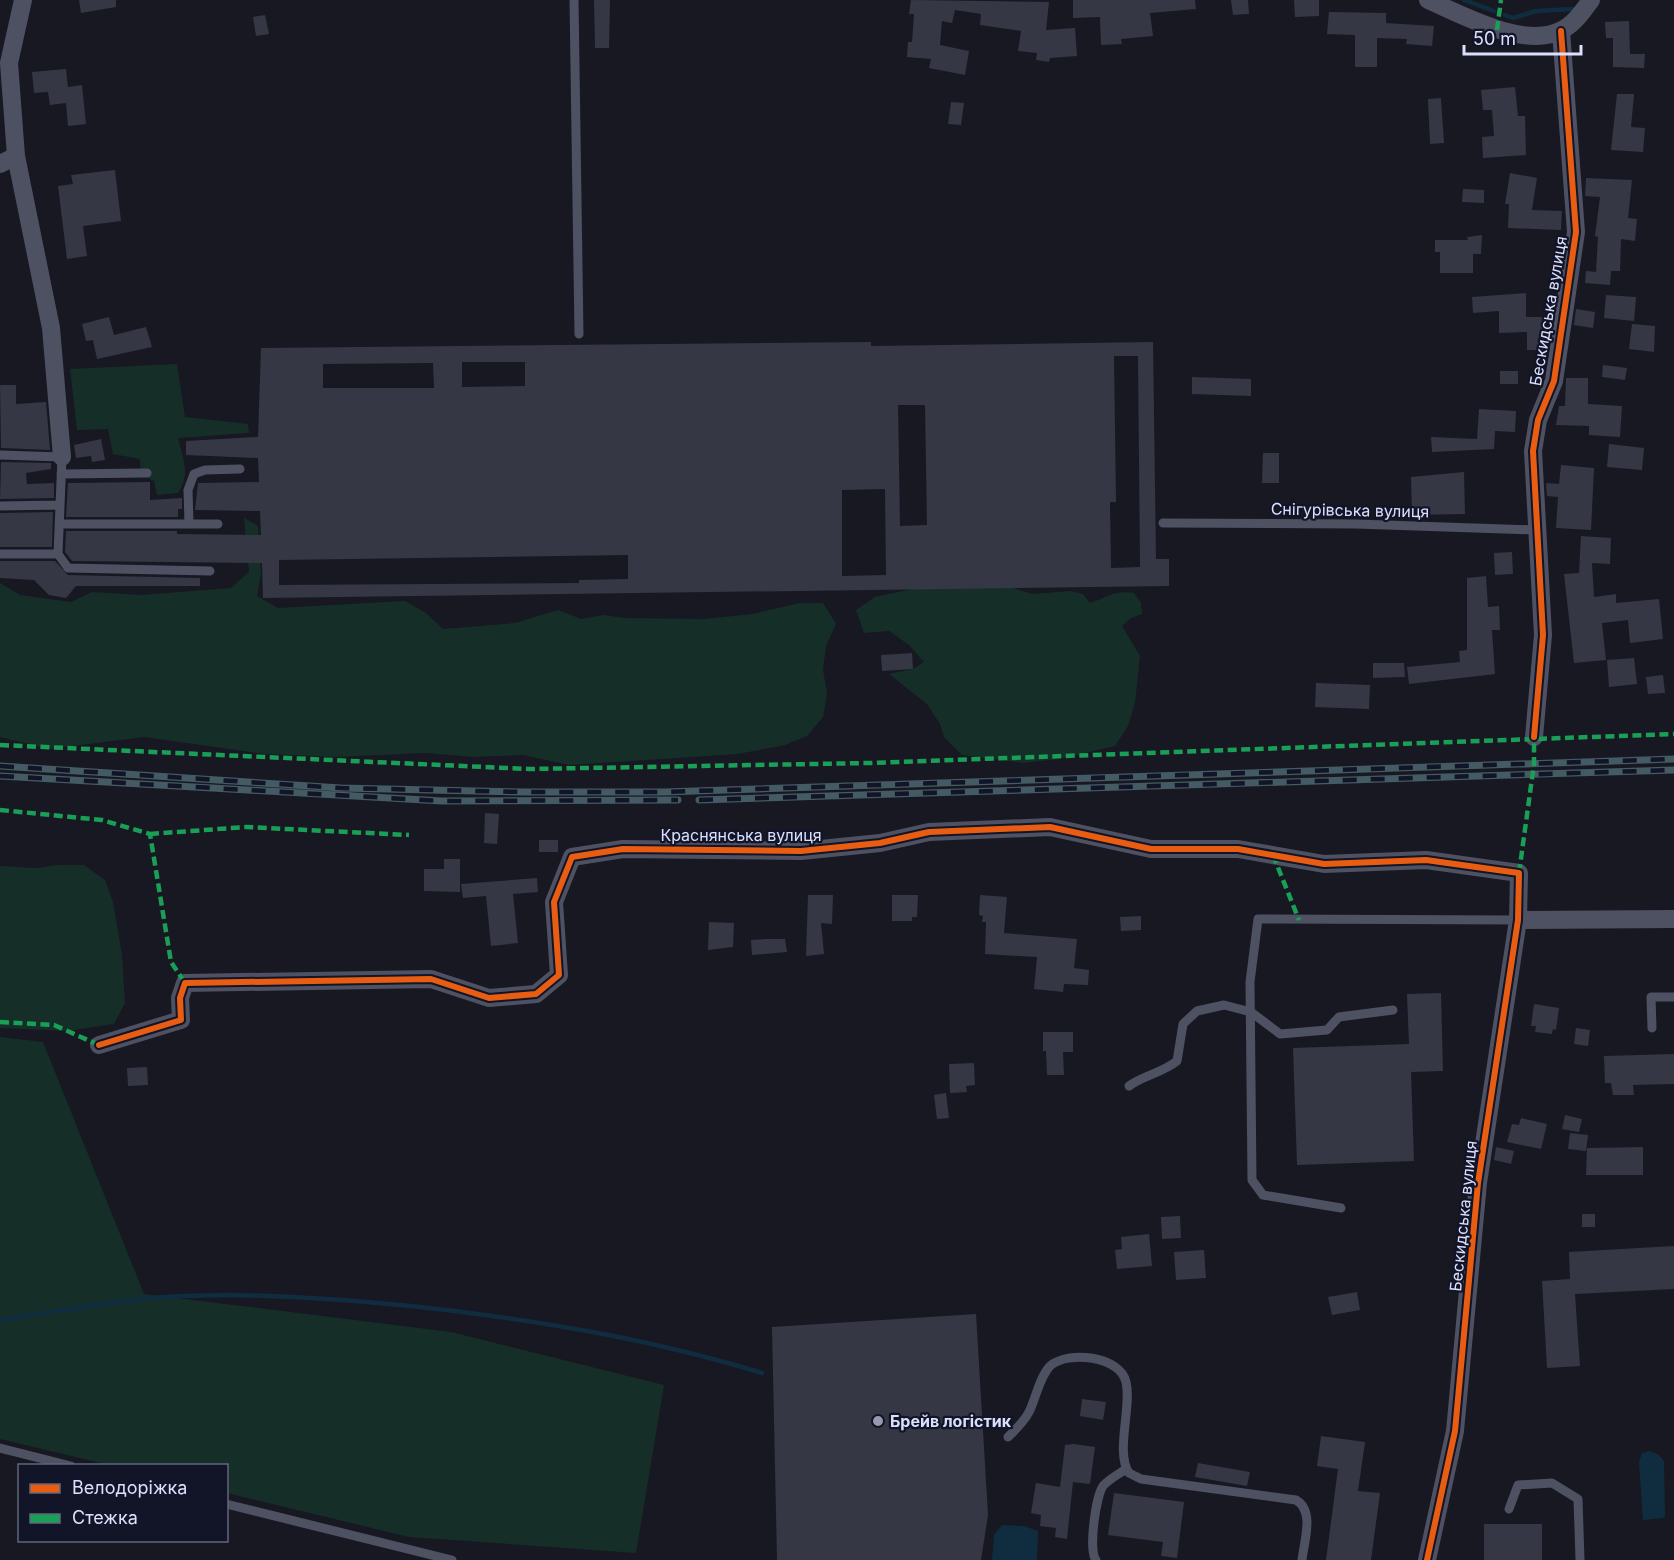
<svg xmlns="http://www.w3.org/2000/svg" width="1674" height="1560" font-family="Inter,sans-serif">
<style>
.green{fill:#162e28}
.water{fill:#102d40}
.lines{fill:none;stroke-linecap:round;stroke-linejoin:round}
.stream{stroke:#102d40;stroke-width:4.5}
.building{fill:#353744;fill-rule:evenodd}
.lane{stroke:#4d5162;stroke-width:9}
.street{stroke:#4d5162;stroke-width:18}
.rail-casing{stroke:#445b63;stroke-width:7}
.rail{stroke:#121427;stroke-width:4.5;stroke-dasharray:14;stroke-linecap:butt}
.quiet{stroke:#1a9f57;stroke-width:4.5;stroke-dasharray:9 4.5;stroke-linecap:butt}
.cycleway-casing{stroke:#121427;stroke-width:10}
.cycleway{stroke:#e95d12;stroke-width:6}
.poi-dot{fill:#969ab0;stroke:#121427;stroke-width:2}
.labels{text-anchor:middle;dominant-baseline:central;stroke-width:4.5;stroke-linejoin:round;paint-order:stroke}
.street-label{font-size:16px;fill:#dbe0fc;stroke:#121427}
.poi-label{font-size:16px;font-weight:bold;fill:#dbe0fc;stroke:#121427;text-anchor:start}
</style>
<rect width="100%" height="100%" fill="#171822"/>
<path class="green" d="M177 364 185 417 248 424 249 433 178 438C183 459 191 473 178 493L157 495 154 481 141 475 140 459 113 454 108 429 77 430 70 369Z
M244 518 258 526 261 573 257 596 278 608 405 601 426 613 443 629 515 623 558 610 581 619 604 615 624 618 704 619 753 614 799 603H823L836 624 826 646 823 670 827 693 823 717 807 736 785 745 738 754 569 765 524 755 474 757 426 753 333 757 265 754 144 737 49 749 0 737V583L20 595 71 602 92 592 141 595 231 588 249 572Z
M921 587H1010L1032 594 1071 591 1083 594 1090 603C1109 597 1113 590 1134 593L1141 603 1142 614 1131 618 1122 626 1140 656 1135 703 1128 726 1115 746 1059 759 1023 763 962 755 944 737 940 724 927 704 889 674 913 669 924 662 909 645 889 631 864 633 856 610 875 597Z
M59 865H84L105 880 113 902 122 955 125 1003 114 1024 67 1031 0 1028V866L35 868Z
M0 1037 43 1042 144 1294 451 1332 664 1385 636 1553 409 1537 227 1493 226 1466 109 1465 0 1439Z"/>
<path class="water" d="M1650 1451 1659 1455 1664 1461 1665 1516 1664 1518 1643 1520 1639 1462 1642 1453Z
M1002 1525 1024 1526 1038 1531 1037 1560H992L994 1535Z"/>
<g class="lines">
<path class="stream" d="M1464 0 1494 11
M1505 15 1513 18 1536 11 1573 9
M0 1320C61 1311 123 1298 184 1296 260 1293 336 1299 411 1306 530 1319 648 1338 762 1373"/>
</g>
<path class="building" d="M79 0H116V7L81 13Z
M594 0H610L609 48H595Z
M911 0 1049 2 1046 30 1075 28 1077 56 1050 58 1049 62 1036 60 1037 53 1018 51 1021 31 980 25 981 14 955 10 952 23 942 21 940 45 969 51 965 75 929 68 931 59 907 57 908 42H912L914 14H909Z
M1073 0H1195L1196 9 1150 13 1153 36 1121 39 1122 44 1101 45 1100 17 1073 18Z
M1231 0H1248L1249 14 1233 15Z
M1294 0H1319V16L1295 17Z
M1329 12 1386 13V23L1434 26 1432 46 1406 44 1407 39 1377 38V67H1355V35L1327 34Z
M265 15 269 34 256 36 253 17Z
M1629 21 1630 54H1645L1644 68 1613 67V38H1606L1605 22Z
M66 69 68 87 82 85 86 124 68 126 66 103 50 105 48 92 34 93 32 72Z
M1515 87 1518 116H1525L1526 155 1483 158 1482 137 1494 136 1492 110H1483L1481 90Z
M1617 94H1634L1631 127 1645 128 1643 152 1611 150Z
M1441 98 1444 143 1430 144 1428 99Z
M951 102 964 103 961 125 948 124Z
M115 170 121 221 83 226 87 256 67 259 58 186 73 184 71 175Z
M1510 173 1537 178 1532 210 1562 211 1561 230 1508 228 1509 204H1505Z
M1586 178 1632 180 1628 218 1637 219 1635 241 1621 239 1620 271H1611L1610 285 1585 283 1586 271 1596 272 1598 237 1595 236 1600 197 1585 196Z
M1463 189 1484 190V203L1462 202Z
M1482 235 1481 254H1473V273H1440V252H1435V240H1468L1467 237Z
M1526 293V317H1545L1546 350H1527V332L1499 333V311L1473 313 1472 297Z
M1606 295 1636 297 1634 321 1604 318Z
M1576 309 1595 312 1593 328 1574 325Z
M109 317 114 335 146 327 152 347 97 359 93 340 86 341 82 324Z
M1632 324 1655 326 1654 352 1629 349Z
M871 342V346L1153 342 1156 559H1169V586L263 598 262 563 72 561 65 552 66 531H177V534L261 535 260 511 195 510 198 483 259 482 258 458 186 455V441L258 437 261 348ZM1114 356H1138L1140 567 1111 568 1110 502H1116ZM462 362H525V386L462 387ZM433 363 434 388H323V364ZM898 405H925L927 525 900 526ZM885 489 886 575 842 576V490ZM628 555V579L579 580V583L279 585V560Z
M1603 365 1627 368 1625 380 1602 377Z
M1500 371H1518V384H1500Z
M1192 377 1251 379V396L1192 394Z
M1566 378H1588V404L1622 406 1620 437 1589 435V426L1556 425 1559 406H1565Z
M0 385H16V404L46 402 50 450 1 448Z
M1479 409 1516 411 1515 432 1495 431 1494 449 1432 452 1431 437 1477 439Z
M101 439 105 460 92 462 91 456 76 458 74 445Z
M1609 444 1644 448 1642 470 1607 467Z
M1263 453H1279V483H1262Z
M1 462 51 463V469L26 473 27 484 54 483V498L0 499Z
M1561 465 1594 468 1591 530 1556 528 1558 497 1547 496 1546 483 1559 484Z
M1464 472 1465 514 1412 515 1411 477Z
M150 482V500L182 498V509H178V517H66L68 483Z
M53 512 52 547H0V513Z
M1581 536 1611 538 1610 564 1592 563 1594 597 1616 594V603L1659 599 1663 639 1630 643 1628 620 1602 623 1606 660 1574 663 1564 574 1579 573Z
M1512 552 1513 574 1495 575 1494 553Z
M0 561H55L68 575 200 578V586H76L66 598 49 595 34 580 0 578Z
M1486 576 1488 607 1499 606 1500 630H1492L1495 674 1409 684 1407 667 1460 662 1459 651 1467 650V578Z
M912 653 913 669 882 671 881 655Z
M1634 658 1637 684 1609 687 1607 660Z
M1373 663H1404L1405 677 1373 678Z
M1663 675 1665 693 1648 694 1646 677Z
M1316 683 1370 685 1369 709 1315 707Z
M485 813 499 814 497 844 484 843Z
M539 840H558V852H539Z
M444 859H460V892L424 891V869H444Z
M537 878 538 892 513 894 518 943 491 946 486 896 463 898 461 884Z
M808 895H833L832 924 821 923 824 954 806 956Z
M892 895H918L917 917H912V921H892Z
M980 895 1007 897 1004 933 1077 939 1074 968 1089 970 1088 985 1064 984 1063 992 1034 989 1037 957 985 954 986 922H982L983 916 979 915Z
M1141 916V930L1121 931 1120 917Z
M709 922 734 923 733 947 708 950Z
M766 939H785L787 952 752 955 751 940Z
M1441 993 1443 1071 1411 1072 1414 1161 1297 1165 1293 1048 1409 1044 1407 994Z
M1534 1004 1559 1008 1556 1030 1553 1029 1552 1034 1535 1032 1536 1026H1531Z
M1576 1028 1590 1030 1588 1046 1574 1044Z
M1043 1032H1073V1052H1063L1064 1075H1047L1046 1051H1043Z
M1674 1054V1084L1633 1085 1634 1095H1613L1611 1083H1605L1604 1056Z
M974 1063 975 1085 966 1086 967 1092 950 1093 949 1064Z
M147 1067 148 1085 128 1086 127 1068Z
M946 1093 949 1118 937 1119 934 1095Z
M1565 1115 1582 1119 1579 1132 1562 1129Z
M1521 1118 1547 1124 1541 1149 1507 1142 1512 1124 1519 1125Z
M1570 1133 1588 1135 1586 1151 1568 1149Z
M1496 1147 1514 1151 1511 1164 1494 1160Z
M1643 1147V1175H1586L1587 1148Z
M1582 1214H1595V1227H1582Z
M1180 1216 1181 1238 1162 1239 1161 1217Z
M1149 1234 1152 1266 1117 1269 1115 1250 1122 1249 1121 1237Z
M1674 1246V1289L1575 1294 1580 1366 1547 1368 1542 1281 1570 1279 1569 1252Z
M1204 1250 1206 1278 1176 1280 1174 1252Z
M1357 1292 1360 1310 1332 1315 1328 1297Z
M976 1314 988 1515 981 1560H777L772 1327Z
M1082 1399 1106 1402 1103 1420 1080 1416Z
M1321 1436 1365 1442 1358 1491 1380 1493 1371 1560H1326L1338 1469 1317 1466Z
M1074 1444 1095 1447 1090 1484 1073 1482 1067 1539 1055 1537 1056 1528 1040 1526 1041 1515 1031 1513 1036 1483 1060 1487 1065 1445Z
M1198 1463 1250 1472 1247 1486 1195 1477Z
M1114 1493 1184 1502 1177 1558 1161 1556 1163 1542 1108 1535Z
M1484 1524H1542V1560H1484Z"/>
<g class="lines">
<path class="lane" d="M574 0 579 334
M0 455 62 457 58 554
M61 474 147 473
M0 506 60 505
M1163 523 1356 524 1536 530
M59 524H218
M189 524 188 490 194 474 205 470 240 469
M0 554H58L68 568 210 571
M1652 1028 1651 997H1674
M1129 1086C1144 1075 1162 1073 1177 1061L1183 1024 1197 1011 1224 1005 1251 1012 1280 1034 1327 1030 1339 1017 1393 1010
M1341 1208 1263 1195 1252 1180 1250 982 1258 919 1518 920
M1008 1437C1015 1430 1024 1422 1029 1412 1036 1398 1039 1378 1050 1366 1068 1350 1120 1356 1126 1382 1132 1407 1115 1452 1129 1473L1141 1479 1296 1500C1315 1511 1304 1541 1302 1560
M0 1448 71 1466
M226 1504 452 1560
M1509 1509 1518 1485 1552 1483 1578 1499 1580 1560
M1096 1560C1088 1550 1096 1496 1103 1486 1109 1479 1119 1474 1126 1469"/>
<path class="street" d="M23 0 9 63 16 156 51 328 62 457
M1428 0C1463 15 1525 50 1562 30 1574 24 1583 11 1591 0
M0 164 16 156
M1534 737 1543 635 1533 451 1538 420 1554 381 1576 232 1561 31
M1518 920 1674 919
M99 1045 181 1020 180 998 185 983 431 979 489 998 536 994 559 975 554 902 572 857 623 849 801 851 880 843 929 832 1050 827 1151 849H1238L1324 864 1426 860 1519 873 1518 920 1478 1183 1455 1431 1427 1560"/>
<g class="rail-casing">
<path id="rail" d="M0 766 341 788 525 792H664L1674 759
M0 776 442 801 678 800
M699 800 1674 770"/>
</g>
<use href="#rail" class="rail"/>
<path class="quiet" d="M1497 30 1501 0
M0 745 529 769 870 763 1674 734
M0 810 102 820 150 834 171 962 185 983
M150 834 246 827 409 835
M1273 855 1299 920
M1519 873 1534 764V737
M0 1022 54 1025 99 1045"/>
<g class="cycleway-casing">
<path id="cycleway" d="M1534 737 1543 635 1533 451 1538 420 1554 381 1576 232 1561 31
M99 1045 181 1020 180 998 185 983 431 979 489 998 536 994 559 975 554 902 572 857 623 849 801 851 880 843 929 832 1050 827 1151 849H1238L1324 864 1426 860 1519 873 1518 920 1478 1183 1455 1431 1427 1560"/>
</g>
<use href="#cycleway" class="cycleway"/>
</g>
<circle class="poi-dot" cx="878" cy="1421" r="6"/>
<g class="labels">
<g class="street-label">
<text transform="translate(1548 311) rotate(-80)">Бескидська вулиця</text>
<text transform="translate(1350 510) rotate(1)">Снігурівська вулиця</text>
<text x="741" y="835">Краснянська вулиця</text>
<text transform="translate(1463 1216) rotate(-84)">Бескидська вулиця</text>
</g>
<g class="poi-label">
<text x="890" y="1421">Брейв логістик</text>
</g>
</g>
<rect x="18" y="1464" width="210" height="78" fill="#121427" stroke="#62667c" stroke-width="1.5"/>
<rect x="30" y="1484" width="30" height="9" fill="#e95d12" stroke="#62667c" stroke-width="1.5"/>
<text x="72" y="1494" font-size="18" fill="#dbe0fc">Велодоріжка</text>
<rect x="30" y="1514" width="30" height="9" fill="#1a9f57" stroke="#62667c" stroke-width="1.5"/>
<text x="72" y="1524" font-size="18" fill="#dbe0fc">Стежка</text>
<path d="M1464 45v9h117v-9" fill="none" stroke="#dbe0fc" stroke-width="3"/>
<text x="1473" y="45" font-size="18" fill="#dbe0fc" stroke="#121427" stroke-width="4.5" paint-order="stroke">50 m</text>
</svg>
